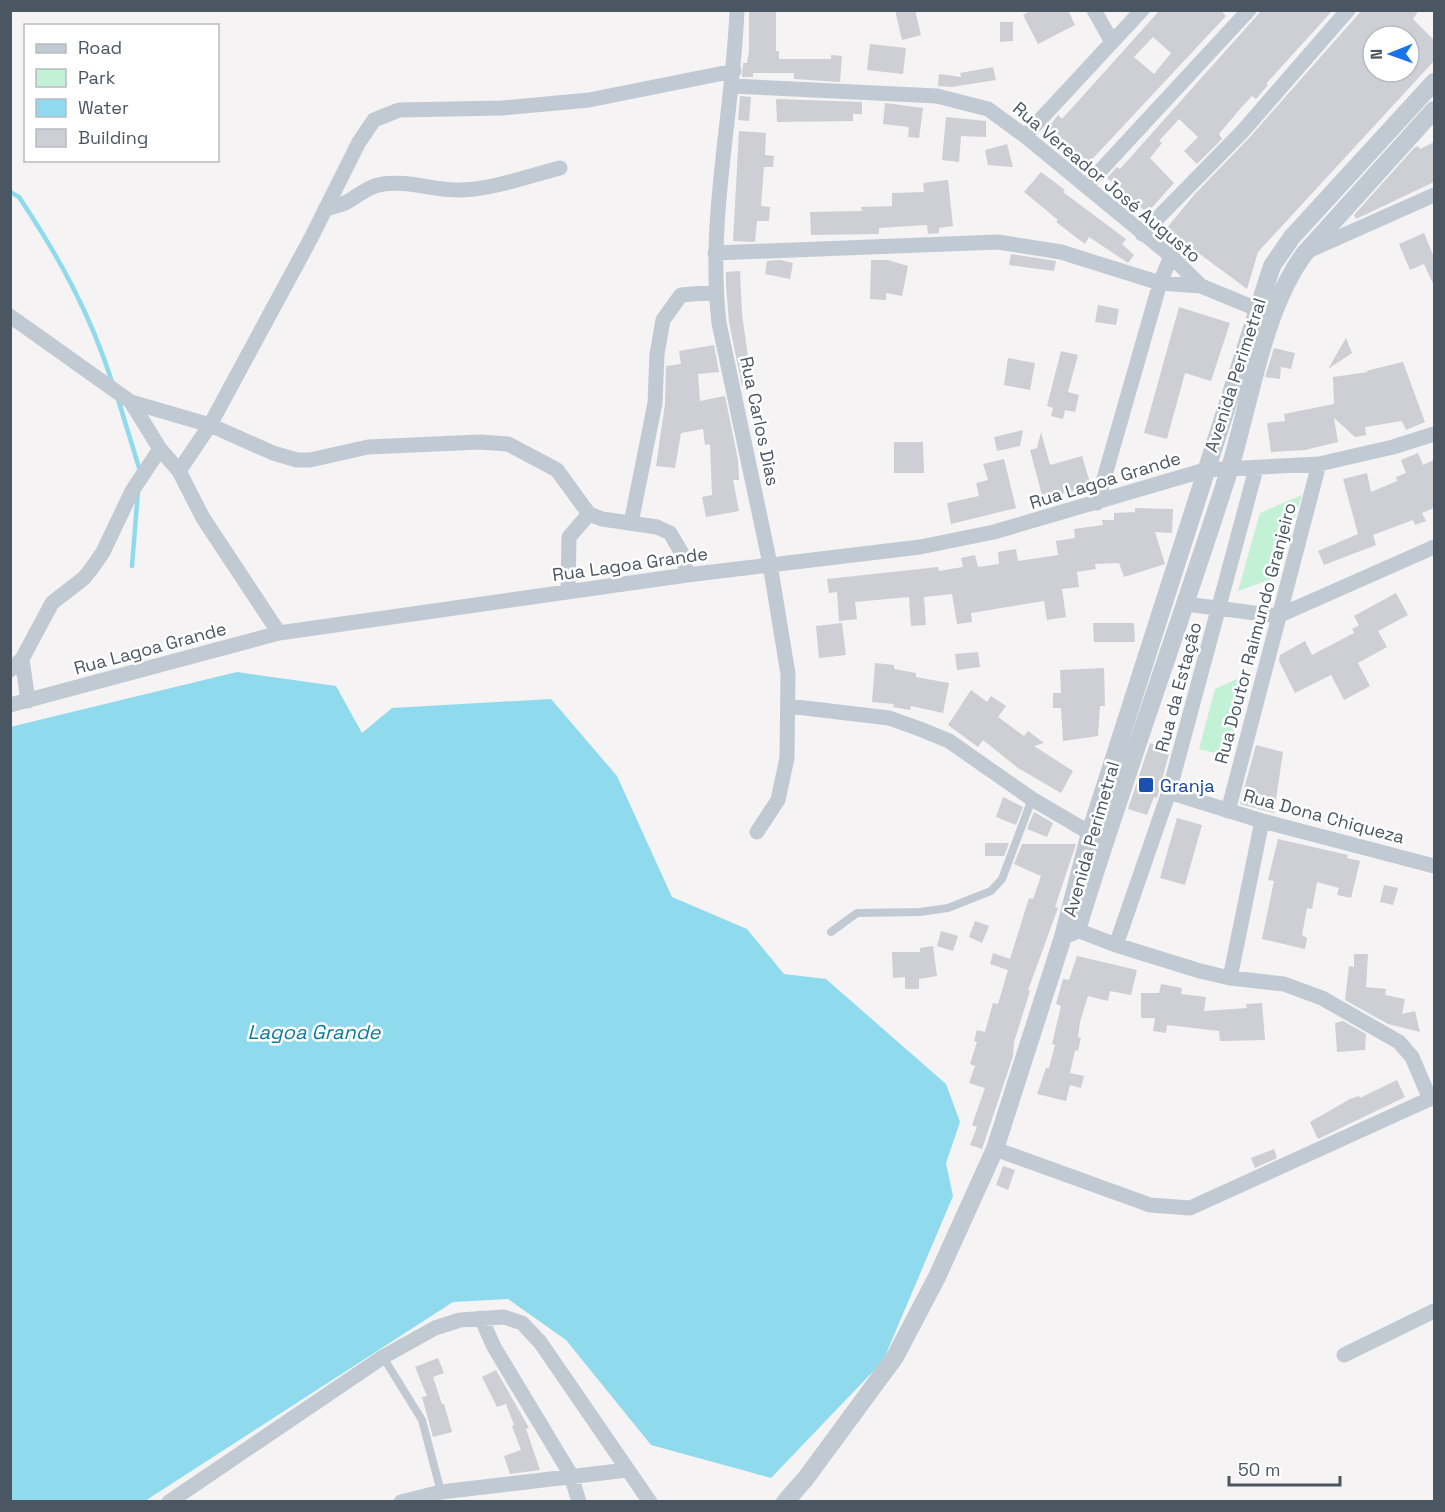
<svg xmlns="http://www.w3.org/2000/svg" width="1445" height="1512" font-family="'Space Grotesk',sans-serif">
<style>
.green{fill:#c3f1d5}
.water{fill:#90daee}
.lines{fill:none;stroke-linecap:round;stroke-linejoin:round}
.stream{stroke:#90daee;stroke-width:4.5}
.building{fill:#cdcfd5;fill-rule:evenodd}
.service{stroke:#c1cad2;stroke-width:8}
.minor{stroke:#c1cad2;stroke-width:15}
.tertiary{stroke:#c1cad2;stroke-width:18}
.transit-dot{fill:#1a4fb4;stroke:#fff;stroke-width:2}
.labels{text-anchor:middle;dominant-baseline:central;stroke-width:5;stroke-linejoin:round;paint-order:stroke}
.street-label{font-size:18px;fill:#4a5661;stroke:#fff}
.transit-label{font-size:18px;fill:#164399;stroke:#fff;text-anchor:start}
.water-label{font-size:20px;font-style:italic;fill:#0c7c9b;stroke:#fff}
</style>
<rect width="100%" height="100%" fill="#f5f3f3"/>
<path class="green" d="M1302 495 1275 578 1238 591 1260 513Z
M1250 673 1227 756 1199 749 1215 689Z"/>
<path class="water" d="M237 672 336 686 362 733 392 708 551 699 617 776 672 897 747 929 784 974 826 979 946 1084 960 1122 946 1163 953 1196 883 1361 771 1478 651 1445 566 1340 508 1299 453 1302 145 1501H11L10 727Z"/>
<g class="lines">
<path class="stream" d="M10 192 19 197C59 257 90 313 112 382
M118 399 140 471
M132 566 138 491"/>
</g>
<path class="building" d="M749 10H776V51H779V59H831V55L842 56 840 82 794 79V73H753V77H742L743 63H747L749 51Z
M895 10H915L921 35 902 40Z
M1032 10H1068L1075 25 1038 44 1023 15Z
M1160 10H1220L1226 16 1083 169 1067 154 1072 149 1048 128 1058 115 1062 119ZM1153 37 1171 53 1154 74 1134 57Z
M1262 10H1333L1266 84 1268 85 1256 99 1252 96 1240 109 1219 134 1222 139 1197 164 1184 151 1198 137 1179 119 1159 141 1162 143 1150 158 1174 183 1147 213 1107 178 1117 167 1120 169Z
M1362 10H1419L1413 19 1434 40V61L1258 252 1247 289 1166 229 1194 195 1249 138ZM1373 36H1409V72H1373Z
M1000 22H1013V41L1000 42Z
M870 44 906 48 903 74 867 70Z
M993 67 996 80 951 87 938 86 939 74 961 77 960 73Z
M740 96 751 97 749 121 738 120Z
M776 99 862 102V114H853V121L777 122Z
M885 103 923 108 919 138 908 137 909 127 883 124Z
M946 117 986 121V137L961 136 959 162 942 160Z
M739 131 766 133 765 155 774 156 773 167H764L761 206 770 207 769 221H757L755 242 733 241Z
M1434 142V182L1356 219 1354 215 1414 148 1418 146 1420 149Z
M1007 144 1013 167 988 165 985 150Z
M1041 172 1065 190 1063 192 1126 239 1122 244 1134 255 1128 263 1089 237 1085 244 1056 222 1058 220 1024 192Z
M948 180 953 226 939 228V233L928 234 927 225 879 228V234L811 235 810 212 862 211 861 207 892 206V193L924 192 923 183Z
M1424 233 1434 257V286L1424 264 1410 270 1399 244Z
M1011 254 1056 261 1054 271 1009 265Z
M780 260 793 263 790 279 765 274 767 261Z
M871 260H888L908 266 902 296 886 293V300L870 299Z
M740 271 742 314 752 385 742 386 729 322 726 284V272Z
M1098 305 1119 309 1116 325 1095 322Z
M1179 307 1230 323 1211 381 1185 373 1167 439 1144 433Z
M1346 338 1352 353 1328 369Z
M714 345 719 372 698 374 700 401 725 396 738 460 739 480H733L739 511 706 517 702 497 712 495 710 444 705 445 703 429 681 433 675 468 656 466 665 404 666 366 681 364 679 351Z
M1274 348 1295 353 1291 369 1281 367 1280 379 1265 377Z
M1061 351 1078 355 1068 392 1079 395 1075 412 1065 410 1063 419 1051 416 1053 408 1047 406Z
M1008 358 1035 363 1030 390 1004 385Z
M1403 362 1425 422 1406 430 1402 421 1365 427 1366 435 1355 437 1334 418 1338 442 1305 450 1271 452 1267 423 1285 421 1284 414 1334 404 1333 377 1368 372 1366 371Z
M1023 430 1020 446 997 451 994 437Z
M1041 432 1050 465 1082 456 1091 486 1043 499 1030 450 1037 448Z
M894 442H923L924 473H894Z
M1418 453 1423 465 1434 460V508L1422 513 1426 521 1415 525 1413 520 1373 535 1376 545 1324 565 1318 551 1358 534 1343 479 1367 473 1371 492 1397 481 1396 477 1406 473 1401 460Z
M1004 459 1016 508 951 524 947 503 979 496 976 483 988 480 983 464Z
M1135 508 1173 509 1172 533 1155 532 1165 564 1124 577 1119 563 1095 564 1096 569 1077 572 1079 587 1062 589 1066 617 1047 620 1044 601 971 613 972 622 957 624 952 594 924 597 926 625 911 626 909 597 855 602 857 619 839 621 837 592 829 593 827 579 938 567 939 571 963 567 961 558 975 555 978 567 999 564 998 552 1016 549 1018 561 1058 555 1056 541 1075 538 1074 529 1103 525 1102 520H1114V513L1135 512Z
M1396 593 1408 615 1378 631 1387 647 1358 663 1370 686 1344 700 1331 675 1295 693 1279 661 1280 655 1305 641 1312 655 1354 633 1352 629 1359 625 1354 616Z
M842 623 846 655 819 658 816 626Z
M1093 623H1134L1135 642H1094Z
M978 652 980 667 957 670 955 654Z
M875 663 894 665V669L916 673V677L949 683 943 713 911 706 910 710 893 707 894 704 872 702Z
M1104 668 1105 706H1100L1098 736 1063 741 1061 708H1053V693H1061L1060 670Z
M971 690 987 702 991 696 1006 706 998 717 1024 736 1028 731 1044 743 1034 746 1073 771 1061 793 1018 768 983 740 978 747 948 725Z
M1150 743 1170 750 1157 798 1154 797 1147 815 1128 809Z
M1256 745 1283 752 1274 813 1240 804Z
M1003 797 1023 807 1016 825 996 817Z
M1034 812 1053 823 1047 837 1027 829Z
M1177 818 1202 825 1185 885 1160 878Z
M1278 839 1348 855 1347 858 1360 861 1351 898 1337 895 1339 888 1317 882 1312 909 1307 908 1302 935 1307 938 1305 949 1262 939 1274 881 1268 880Z
M985 843H1009L1004 856H985Z
M1022 844H1076L1055 907 1058 908 1028 990 1030 991 1014 1042 1013 1056 982 1149 970 1145 977 1127 972 1125 985 1088 969 1083 975 1066 970 1064 977 1042 974 1041 977 1030 985 1032 993 1003 998 1004 1008 970 990 964 993 953 1010 959 1029 898 1033 899 1041 876 1014 864Z
M1384 885 1398 888 1393 905 1380 902Z
M975 921 989 926 982 943 969 937Z
M941 931 958 936 953 951 937 946Z
M933 946 937 976 919 979V989H905V977L893 978 892 952H920V948Z
M1354 954H1368L1366 987 1386 989 1385 995 1405 999 1402 1014 1415 1011 1420 1032 1388 1024 1345 1000 1349 966 1354 967Z
M1077 956 1137 970 1131 995 1110 991 1108 1001 1088 996 1080 1022 1078 1037 1081 1038 1078 1051 1075 1050 1070 1073 1084 1076 1081 1088 1070 1085 1066 1101 1037 1094 1046 1068H1049L1055 1045 1052 1044 1061 1006 1056 1004 1063 979 1069 980Z
M1161 984 1182 988 1181 994 1206 997 1204 1011 1247 1008 1246 1004 1262 1003 1265 1040 1220 1041 1219 1031 1167 1025 1166 1033 1153 1031 1155 1018H1141V993H1159Z
M1343 1021 1366 1034 1365 1050 1337 1052 1335 1023Z
M1397 1080 1405 1097 1318 1139 1310 1122 1350 1099 1359 1096 1360 1098Z
M1274 1149 1277 1158 1255 1168 1251 1158Z
M1003 1166 1015 1170 1008 1190 996 1185Z
M438 1358 444 1373 433 1377 442 1404H444L452 1432 433 1437 422 1397 427 1396 415 1367Z
M496 1370 529 1428 526 1429 540 1470 510 1474 504 1456 521 1450 512 1426 514 1425 506 1404 497 1407 482 1377Z"/>
<g class="lines">
<path class="service" d="M831 932 857 913 920 912 948 908 991 891 1002 879 1032 799
M383 1357 422 1420 441 1492"/>
<path class="minor" d="M737 10C733 114 707 219 719 323L770 564 788 674 787 758 778 800 757 832
M1094 10 1112 42
M732 86 937 96 988 109 1025 136 1171 256 1201 286 1269 314
M1025 136 1142 10
M1086 186 1249 10
M325 209C332 207 340 205 347 202 360 195 368 186 383 184 409 180 435 191 461 190 494 189 528 176 560 168
M1142 234 1242 132 1348 10
M1308 251 1434 195
M715 253 998 242 1061 252 1160 283 1201 286
M10 316 131 402 160 449 179 471 203 518 279 633
M131 402 210 425 273 453 297 460H310L368 447 480 442 508 444 557 470 589 514 602 519 657 527 670 533 683 555 687 575
M179 471 210 425 311 238 359 142 374 120 399 110 502 108 589 100 734 71
M1097 503 1160 283 1171 256
M631 523 655 403 657 354 663 320 681 295 716 292
M568 592 569 537 589 514
M1186 604 1278 616 1434 547
M22 659 28 701
M10 670 22 659 52 603 84 578 92 568 103 552 132 491 160 449
M10 705 279 633 687 575 920 547 994 532 1205 470 1319 464 1393 447 1434 434
M788 706 889 718 920 729 949 741 1032 799 1090 833
M1169 792 1262 821 1434 866
M1228 811 1319 464
M1077 930 1116 945 1200 971 1230 978 1284 984 1322 998 1399 1042 1412 1057 1430 1099
M1116 945 1169 792 1256 469
M1230 978 1262 821
M995 1149 1150 1205 1190 1208 1434 1097
M481 1318 494 1347 571 1475 579 1502
M1344 1355 1434 1311
M169 1502 383 1357 435 1328 460 1320 504 1317 522 1323 540 1342 650 1502
M401 1502 441 1492 627 1470"/>
<path class="tertiary" d="M1070 933 1077 930C1124 777 1179 627 1228 474 1250 406 1262 310 1305 253L1434 110
M785 1502 806 1478 895 1357 937 1277 995 1149 1063 937 1090 833 1272 266 1292 237 1434 82"/>
</g>
<rect class="transit-dot" x="1138" y="777" width="16" height="16" rx="3"/>
<g class="labels">
<g class="street-label">
<text transform="translate(1107 182) rotate(40)">Rua Vereador José Augusto</text>
<text transform="translate(1235 375) rotate(-72)">Avenida Perimetral</text>
<text transform="translate(760 421) rotate(78)">Rua Carlos Dias</text>
<text transform="translate(1105 480) rotate(-17)">Rua Lagoa Grande</text>
<text transform="translate(630 564) rotate(-8)">Rua Lagoa Grande</text>
<text transform="translate(1255 633) rotate(-75)">Rua Doutor Raimundo Granjeiro</text>
<text transform="translate(150 648) rotate(-15)">Rua Lagoa Grande</text>
<text transform="translate(1178 687) rotate(-75)">Rua da Estação</text>
<text transform="translate(1324 816) rotate(15)">Rua Dona Chiqueza</text>
<text transform="translate(1091 839) rotate(-74)">Avenida Perimetral</text>
</g>
<g class="transit-label">
<text x="1160" y="785">Granja</text>
</g>
<g class="water-label">
<text x="314" y="1032">Lagoa Grande</text>
</g>
</g>
<rect width="1445" height="1512" fill="none" stroke="#4a5661" stroke-width="24"/>
<rect x="24" y="24" width="195" height="138" fill="#ffffff" stroke="#b7bbc0" stroke-width="1.5"/>
<rect x="36" y="44" width="30" height="9" fill="#c1cad2" stroke="#b7bbc0" stroke-width="1.5"/>
<text x="78" y="54" font-size="18" fill="#4a5661">Road</text>
<rect x="36" y="69" width="30" height="18" fill="#c3f1d5" stroke="#b7bbc0" stroke-width="1.5"/>
<text x="78" y="84" font-size="18" fill="#4a5661">Park</text>
<rect x="36" y="99" width="30" height="18" fill="#90daee" stroke="#b7bbc0" stroke-width="1.5"/>
<text x="78" y="114" font-size="18" fill="#4a5661">Water</text>
<rect x="36" y="129" width="30" height="18" fill="#cdcfd5" stroke="#b7bbc0" stroke-width="1.5"/>
<text x="78" y="144" font-size="18" fill="#4a5661">Building</text>
<g transform="translate(1391 54) rotate(269)"><circle r="28" fill="#ffffff" stroke="#b7bbc0" stroke-width="1.5"/>
<path d="M0-4.5L10 22L0 15L-10 22Z" fill="#1a73e8"/>
<text y="-9" font-size="16" font-weight="bold" text-anchor="middle" fill="#4a5661">N</text>
</g>
<path d="M1229 1476v9h111v-9" fill="none" stroke="#4a5661" stroke-width="3"/>
<text x="1238" y="1476" font-size="18" fill="#4a5661" stroke="#ffffff" stroke-width="4.5" paint-order="stroke">50 m</text>
</svg>
